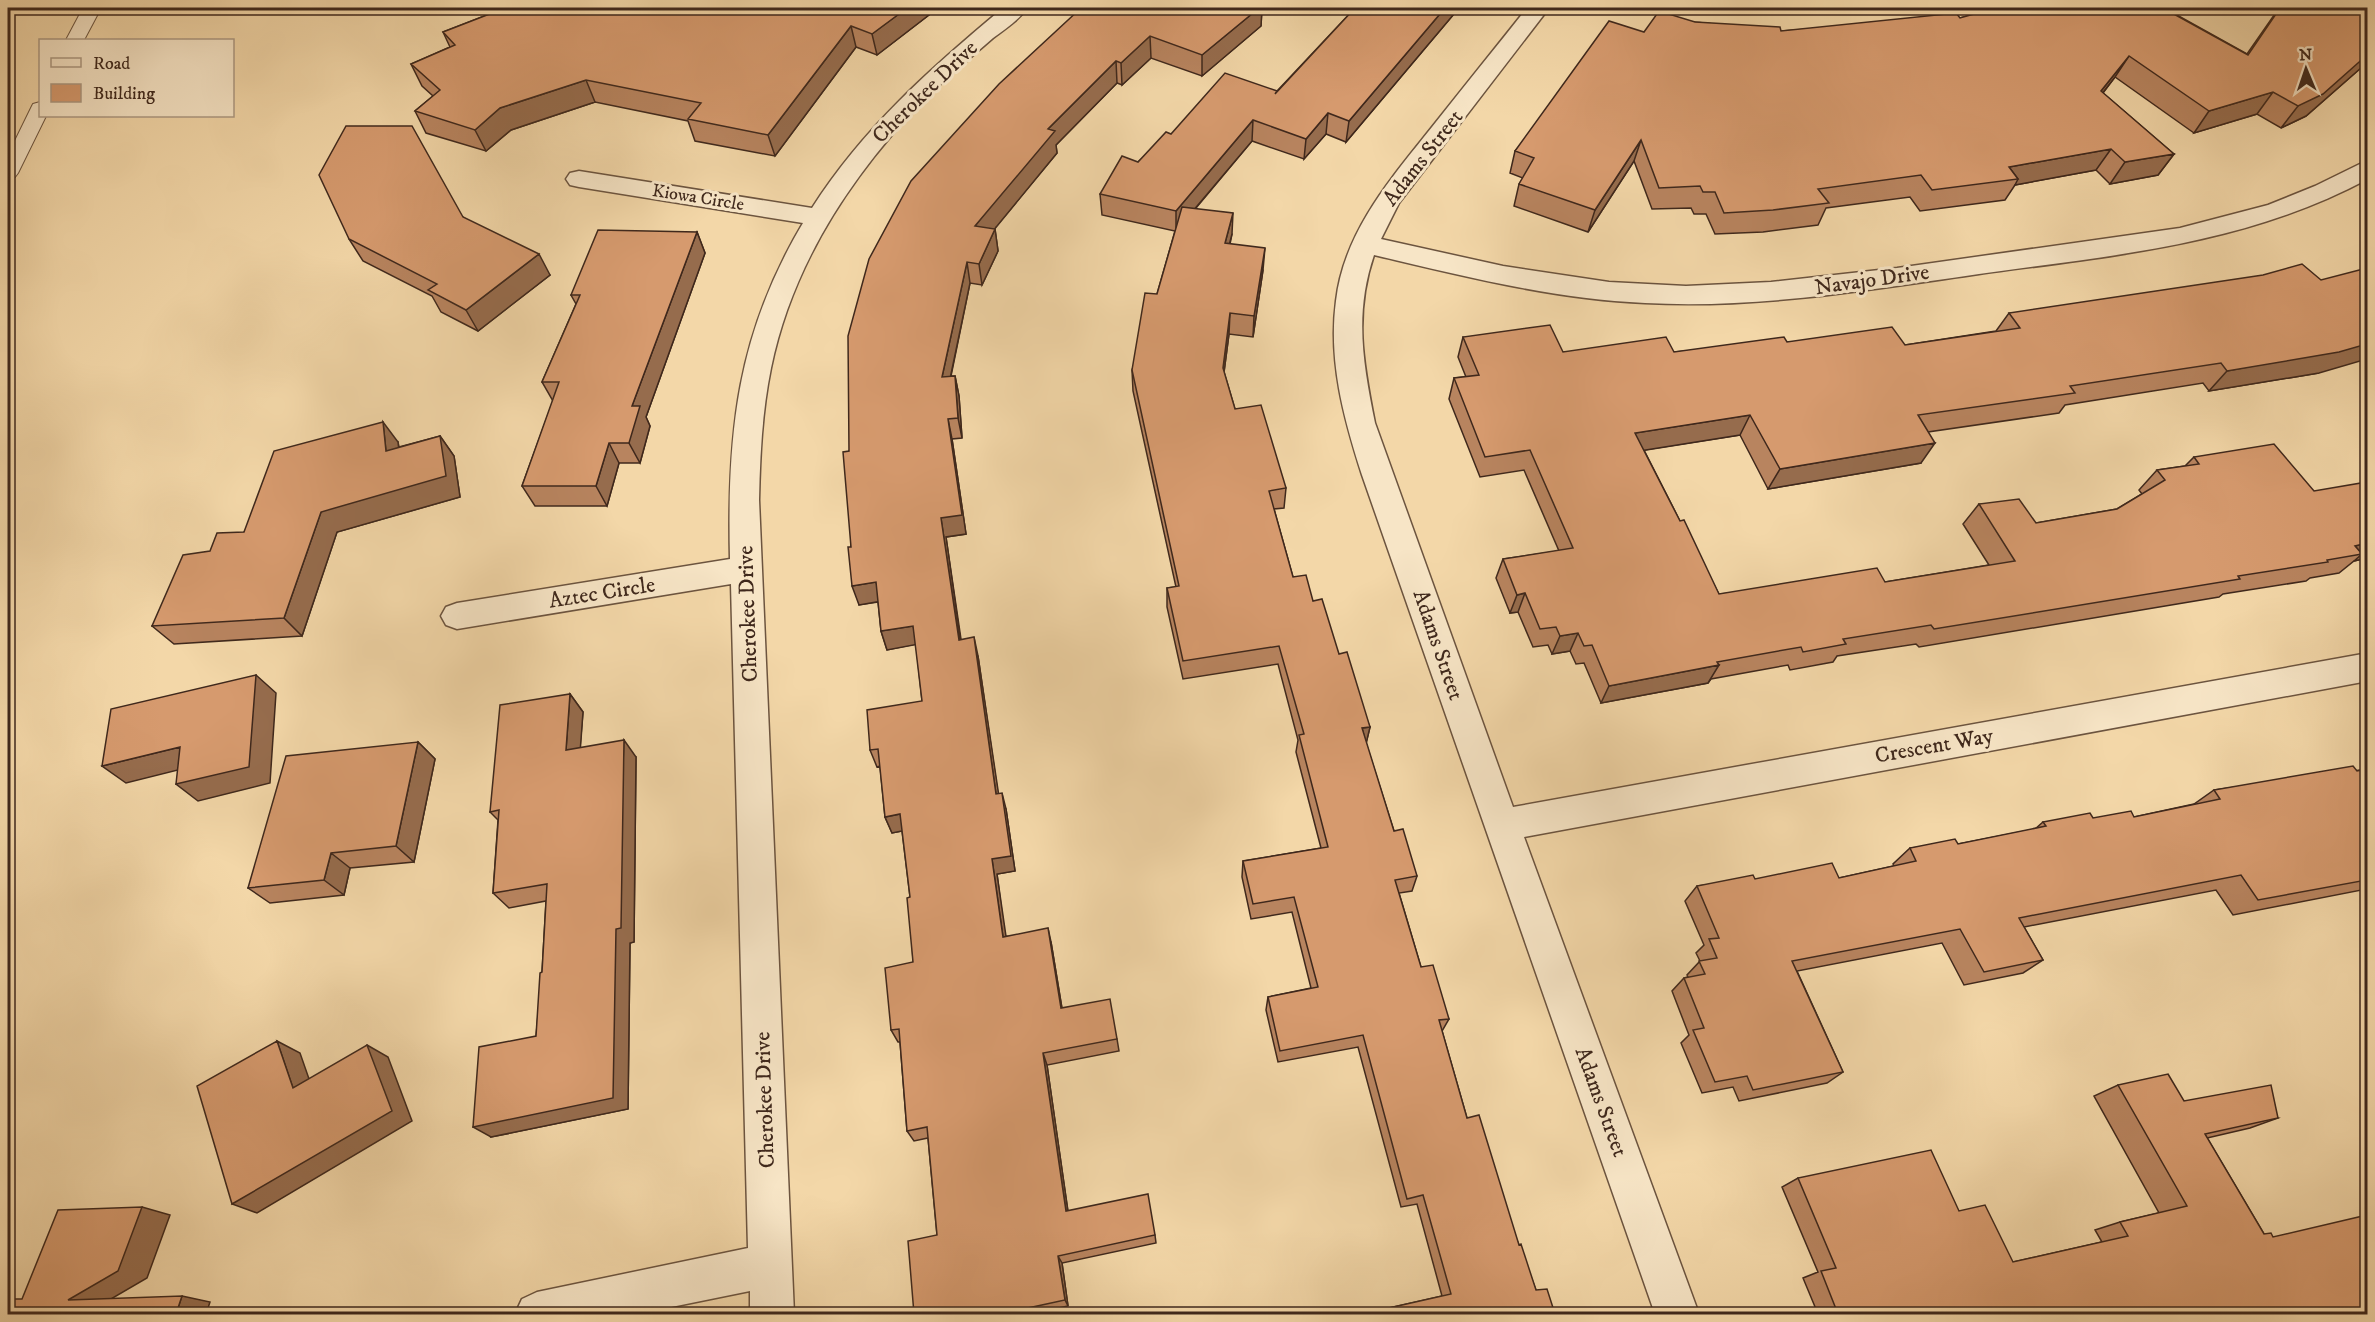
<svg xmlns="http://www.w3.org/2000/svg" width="2375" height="1322" font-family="'IM FELL DW Pica',serif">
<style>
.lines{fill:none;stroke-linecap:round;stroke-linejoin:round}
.service-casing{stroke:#6c543f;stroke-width:2}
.minor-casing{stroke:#6c543f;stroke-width:3}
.service{fill:#f7e5c6;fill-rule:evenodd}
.minor{fill:#f7e5c6;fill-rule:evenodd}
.wall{fill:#b8845f;stroke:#3f281c;stroke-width:1.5}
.shaded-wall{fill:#966c4d;stroke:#3f281c;stroke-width:1.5}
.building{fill:#d69a6e;stroke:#3f281c;stroke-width:1.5}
.labels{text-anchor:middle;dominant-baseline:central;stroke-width:6;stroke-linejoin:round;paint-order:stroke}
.far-street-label{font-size:18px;fill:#3f281c;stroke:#f7e5c6}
.street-label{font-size:22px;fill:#3f281c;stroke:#f7e5c6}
</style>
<rect width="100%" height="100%" fill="#f3d7a8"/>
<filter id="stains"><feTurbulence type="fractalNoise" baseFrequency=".00333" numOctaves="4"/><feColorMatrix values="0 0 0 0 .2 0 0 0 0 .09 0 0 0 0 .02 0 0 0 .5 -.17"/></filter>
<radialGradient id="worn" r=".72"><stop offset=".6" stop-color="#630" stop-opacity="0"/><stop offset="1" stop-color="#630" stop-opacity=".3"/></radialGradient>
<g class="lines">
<g class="service-casing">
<path id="service" d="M83 8H101L84 40H66Z
M40 102V116H46L18 173 15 177 8 179V155L31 108 33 104Z"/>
</g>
<g class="minor-casing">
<path id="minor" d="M1003 8H1027C1019 20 1005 29 993 38 970 58 947 77 925 99 852 174 792 265 771 368 762 412 760 456 759 500L794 1314H750V1291L637 1314H515L522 1299 537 1292 748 1248 731 584 457 629 446 625 441 616 446 607 457 603 730 559C727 433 737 334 803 223L579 187 570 185 566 179 570 173 579 171 812 208C863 128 931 68 1003 8Z
M1527 8H1549L1399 203 1381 239 1503 266 1609 282 1686 286 1771 282 1897 268 2180 228 2268 205 2315 186 2368 160V179C2245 245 2115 255 1979 274 1868 290 1757 309 1645 303 1553 299 1463 276 1374 255 1354 314 1363 363 1375 423L1513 807 2368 653V681L1524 837 1699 1314H1655L1362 475C1344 419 1328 361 1336 301 1344 230 1394 175 1436 122 1466 84 1497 46 1527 8Z"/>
</g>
<use href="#service" class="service"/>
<use href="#minor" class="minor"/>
</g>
<path class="wall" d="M505 8H938L877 55 856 47 775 156 695 141 688 121 595 102 511 130 486 151 426 133 415 111 433 96 422 86 411 64 450 47 443 32Z
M1081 8H1262L1261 26 1202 76 1151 58 1122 85 1117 83 1056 145 1057 153 994 229H995L998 251 982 285 970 283 951 376H955L959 396 962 438 952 439 966 534 946 537 961 639 978 656 998 794 1006 809 1015 871 997 874 1005 936 1051 942 1062 1008 1117 1039 1119 1051 1047 1065 1068 1211 1155 1235 1156 1243 1062 1263 1068 1306 1031 1314H914L937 1235 928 1138 914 1141 907 1131 900 1042H898L891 1030 913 962 910 897 902 831 892 833 885 817 880 766 877 767 870 750 922 701 916 644 887 650 881 631 878 602 859 605 851 547 849 451Z
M1355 8H1459L1346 142 1326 134 1304 159 1252 141 1196 208 1232 234 1230 244 1263 270 1253 337 1229 334 1224 372 1235 409 1286 488 1284 508 1274 509 1293 577 1313 601 1339 654 1370 727 1366 743 1394 831 1417 876 1412 891 1399 893 1421 967 1449 1019 1442 1031 1467 1118 1519 1245 1536 1290 1555 1314H1376L1380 1310 1442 1296 1417 1204 1401 1207 1358 1047 1278 1062 1266 1010 1268 997 1311 988 1292 912 1251 919 1242 877 1243 861 1321 848 1296 752 1298 740 1278 664 1183 679 1167 607V588L1176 587 1133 391 1132 370 1157 294 1175 231 1102 215 1100 194 1171 134 1277 91Z
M1996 8H2185L2175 14 2247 54 2279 8H2367L2362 67 2306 116 2281 128 2257 114 2194 133 2115 77 2103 93 2174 154 2158 175 2110 184 2096 170 2015 185 2005 200 1920 211 1910 197 1826 208 1818 225 1763 232 1715 234 1706 214H1694L1691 208 1652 209 1634 161 1588 232 1514 206 1519 184 1523 178 1510 173 1515 151 1644 32 1695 22 1781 31 1960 18Z
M463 217 550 275 478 331 441 312 432 296 363 261 349 239Z
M697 232 705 253 646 417 650 426 640 463H619L607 506H535L522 486 553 401 542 382 576 304 571 295Z
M2009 313 2319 373 2209 391 2203 383 2065 405 2059 413 1928 432 1921 463 1768 489 1740 435 1644 450 1680 521 1719 594 1885 582 1989 565 1963 524 1979 504 2036 523 2117 509 2142 494 2139 490 2157 470 2185 466 2194 457 2367 558 2354 561 2339 573 2310 578 2306 581 2223 594 2219 597 1919 647 1916 644 1837 656 1833 662 1790 670 1788 665 1711 679 1708 683 1601 703 1584 663 1576 664 1570 651 1552 654 1548 645 1533 647 1518 612 1510 613 1496 578 1503 559 1559 551 1524 470 1480 477 1449 399 1454 378 1466 377 1458 357 1463 337 1563 352H1674L1787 342 1905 345 1996 331Z
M440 436 454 456 460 497 337 532 302 636 174 644 152 626 244 532 398 442 399 447Z
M570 694 583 712 580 748 636 757 634 942 630 943 628 1109 491 1137 536 1036 542 972 546 901 509 908 493 893 498 820 490 812Z
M418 742 435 759 414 862 350 868 344 895 270 903 248 888Z
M2367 769V889L2233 915 2216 890 2024 927 2043 960 2023 973 1964 985 1942 943 1797 971 1843 1072 1827 1083 1739 1101 1733 1087 1702 1093 1681 1043 1689 1035 1672 991 1684 978 1688 977 1687 975 1700 961 1696 953 1704 945 1685 901 1697 886 1755 879 1839 878 1894 866 1893 864 1910 848 1958 844 2035 829 2043 822 2134 817 2194 804 2214 790Z
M2118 1085 2184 1101 2278 1118 2250 1128 2207 1138 2264 1234 2273 1237 2367 1314H1818L1803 1278 1818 1272 1782 1187 1798 1178 1959 1211 2013 1262 2102 1242 2095 1230 2120 1222 2159 1213 2094 1096Z"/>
<path class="shaded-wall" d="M907 8H938L877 55 872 34Z
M1259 8H1262L1261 26 1202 76V55Z
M1445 8H1459L1346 142 1349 121Z
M2163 8H2185L2149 29Z
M851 26 856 47 775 156 768 135Z
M1150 36 1151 58 1122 85 1121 63Z
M2367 55V60L2362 67 2306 116 2281 128 2298 106Z
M2129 56 2115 77 2087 113 2101 91Z
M1116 61 1117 83 1056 145 1057 153 979 248 975 226 1048 129Z
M586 80 595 102 511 130 486 151 475 130 500 108Z
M2273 92 2257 114 2194 133 2209 111Z
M1328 113 1326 134 1304 159 1306 139Z
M1253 120 1252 141 1176 231V211Z
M1641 140 1634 161 1588 232 1595 210Z
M2111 149 2096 170 2015 185 2018 179 2009 167Z
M2174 154 2158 175 2110 184 2125 162Z
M1233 213 1232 234 1224 265 1225 243Z
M995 229 998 251 982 285 979 264Z
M697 232 705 253 646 417 650 426 640 463 629 443 632 406Z
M1265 248 1263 270 1253 337 1254 316Z
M539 254 550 275 478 331 466 310Z
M967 262 970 283 946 398 942 377Z
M1230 313 1229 334 1222 388 1223 368Z
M2367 344V359L2319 373 2209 391 2227 371Z
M955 376 959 396 962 438 958 418Z
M1750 415 1740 435 1627 453 1635 433Z
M948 419 952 439 966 534 946 537 963 658 959 640 941 518Z
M383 422 398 442 401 471 386 451Z
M440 436 454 456 460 497 337 532 302 636 284 618 321 512Z
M609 443 619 463 607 506 596 486Z
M1935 443 1921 463 1768 489 1780 469Z
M2367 543V558L2354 561 2362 554 2355 546Z
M876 582 882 601 859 605 852 586Z
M1525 593 1518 612 1510 613 1517 595Z
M913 626 919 644 887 650 881 631Z
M1578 633 1570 651 1552 654 1560 636Z
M974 637 978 656 1001 810 996 794Z
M1719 665 1708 683 1601 703 1609 686Z
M256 675 276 693 270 783 198 801 176 784Z
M570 694 583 712 579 767 566 750Z
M1370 727 1366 744 1362 728Z
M624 740 636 757 634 942 630 943 628 1109 491 1137 473 1127 616 929Z
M418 742 435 759 414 862 396 846Z
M180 747 202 764 126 783 102 766Z
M1002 793 1006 809 1015 871 997 874 1008 950 1003 937 992 859Z
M900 814 907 830 892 833 885 817Z
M331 853 350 868 344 895 324 880Z
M1048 928 1051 942 1064 1021 1061 1008Z
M277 1041 300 1053 316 1099 293 1088Z
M367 1045 388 1057 412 1121 257 1213 232 1204Z
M1043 1053 1047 1065 1069 1219 1066 1211Z
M142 1207 170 1215 147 1278 99 1306 68 1300Z
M1058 1256 1062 1263 1068 1306 1065 1300Z
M182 1296 210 1302 206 1314H176Z"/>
<path class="building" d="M505 8H907L872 34 851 26 768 135 688 119 701 103 586 80 500 108 475 130 415 111 440 90 411 64 455 45 443 32Z
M1081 8H1259L1202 55 1150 36 1121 63 1116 61 1048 129 1055 131 975 226 995 229 979 264 967 262 942 377 955 376 958 418 948 419 962 515 941 518 959 640 974 637 996 794 1002 793 1011 856 992 859 1003 937 1048 928 1061 1008 1110 999 1117 1039 1043 1053 1066 1211 1148 1194 1155 1235 1058 1256 1065 1300 1005 1313 1006 1314H914L908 1241 937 1235 927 1127 907 1131 899 1029 891 1030 885 968 913 962 907 898 910 897 900 814 885 817 878 749 870 750 867 710 922 701 913 626 881 631 876 582 852 586 848 547H851L843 452 849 451 848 336 869 259 911 181 999 84Z
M1355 8H1445L1349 121 1328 113 1306 139 1253 120 1176 211 1100 194 1122 156 1138 162 1166 132 1171 134 1225 73 1277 91 1275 94Z
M1996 8H2163L2248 55 2280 8H2367V55L2323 94 2298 106 2273 92 2209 111 2129 56 2101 91 2174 154 2125 162 2111 149 2009 167 2018 179 1932 190 1921 175 1818 189 1829 203 1773 210 1724 213 1715 192H1703L1700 186 1659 188 1641 140 1595 210 1519 184 1534 158 1515 151 1609 21 1644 32 1659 11 1695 22 1780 27 1781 31 1956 13 1960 18Z
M346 126H412L463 217 539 254 466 310 428 290 437 284 349 239 319 175Z
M1182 207 1233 213 1225 243 1265 248 1254 316 1230 313 1223 368 1235 409 1261 405 1286 488 1269 491 1293 577 1306 575 1313 601 1322 599 1339 654 1347 652 1370 727 1362 728 1394 831 1403 829 1417 876 1395 880 1421 967 1433 965 1449 1019 1439 1020 1467 1118 1479 1115 1519 1245 1521 1244 1536 1290 1547 1289 1555 1314H1381L1380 1310 1451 1294 1423 1195 1407 1199 1363 1035 1280 1051 1268 997 1318 987 1294 897 1253 904 1243 861 1328 847 1299 735 1304 734 1279 646 1183 661 1167 588 1179 586 1132 370 1145 293 1157 294Z
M598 230 697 232 632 406H640L629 443H609L596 486H522L559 382H542L580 295H571Z
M2302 264 2321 280 2367 268V344L2339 352 2227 371 2221 363 2070 386 2075 393 1918 415 1935 443 1780 469 1750 415 1635 433 1680 521 1684 520 1719 594 1877 568 1885 582 2015 561 1979 504 2019 499 2036 523 2117 509 2165 480 2157 470 2199 464 2194 457 2274 444 2314 491 2367 482V543L2355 546 2362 554 2327 560 2328 562 2238 576 2240 579 1934 629 1931 625 1843 639 1846 644 1803 652 1801 647 1717 662 1719 665 1609 686 1592 645 1584 646 1578 633 1560 636 1556 627 1540 629 1525 593 1517 595 1503 559 1573 548 1530 450 1485 457 1454 378 1479 375 1463 337 1550 325 1563 352 1666 337 1674 352 1784 337 1787 342 1892 327 1905 345 2020 328 2009 313 2263 275Z
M383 422 386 451 440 436 446 476 321 512 284 618 152 626 183 555 210 551 217 533 244 532 274 451Z
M256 675 249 767 176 784 180 747 102 766 111 709Z
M570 694 566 750 624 740 621 928 616 929 613 1098 473 1127 479 1047 536 1036 540 973 542 972 547 884 493 893 499 810 490 812 500 705Z
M418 742 396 846 331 853 324 880 248 888 286 756Z
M2353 766 2357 771 2367 769V880L2258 900 2241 875 2019 918 2043 960 1984 972 1960 929 1792 961 1843 1072 1753 1090 1747 1076 1715 1082 1693 1030 1704 1028 1684 978 1705 974 1699 961 1717 958 1709 939 1719 938 1697 886 1753 875 1755 879 1832 863 1839 878 1916 861 1910 848 1955 839 1958 844 2046 826 2043 822 2090 813 2093 818 2131 811 2134 817 2220 799 2214 790Z
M277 1041 293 1088 367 1045 392 1111 232 1204 197 1086Z
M2168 1074 2184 1101 2271 1085 2278 1118 2205 1134 2264 1234 2271 1233 2273 1237 2367 1215V1314H1838L1821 1271 1836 1268 1798 1178 1931 1150 1959 1211 1985 1205 2013 1262 2128 1236 2120 1222 2187 1206 2118 1085Z
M142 1207 118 1271 68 1300 182 1296 176 1314H8V1299H22L58 1210Z"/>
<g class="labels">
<g class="far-street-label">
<text transform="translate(698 198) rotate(9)">Kiowa Circle</text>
</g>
<g class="street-label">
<text transform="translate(925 92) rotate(-44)">Cherokee Drive</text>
<text transform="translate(1423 158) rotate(-52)">Adams Street</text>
<text transform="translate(1872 280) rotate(-8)">Navajo Drive</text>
<text transform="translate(602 593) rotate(-9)">Aztec Circle</text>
<text transform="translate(748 614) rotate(-92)">Cherokee Drive</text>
<text transform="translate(1438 645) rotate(71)">Adams Street</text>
<text transform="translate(1934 746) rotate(-10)">Crescent Way</text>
<text transform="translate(765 1100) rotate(-92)">Cherokee Drive</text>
<text transform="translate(1601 1102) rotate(70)">Adams Street</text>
</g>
</g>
<rect width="2375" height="1322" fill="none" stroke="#f3d7a8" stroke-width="30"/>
<rect x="9" y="9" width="2357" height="1304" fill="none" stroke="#3f281c" stroke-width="3"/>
<rect x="15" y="15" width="2345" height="1292" fill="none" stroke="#3f281c" stroke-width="1.5"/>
<rect x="39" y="39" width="195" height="78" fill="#f7e5c6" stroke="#ad9982" stroke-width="1.5"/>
<rect x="51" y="58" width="30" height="9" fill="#f7e5c6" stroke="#ad9982" stroke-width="1.5"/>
<text x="93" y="69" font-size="18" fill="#3f281c">Road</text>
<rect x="51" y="84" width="30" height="18" fill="#d69a6e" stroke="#ad9982" stroke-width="1.5"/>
<text x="93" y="99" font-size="18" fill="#3f281c">Building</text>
<g transform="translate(2306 69) rotate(358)" stroke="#f7e5c6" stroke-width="4.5" paint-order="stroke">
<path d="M0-4.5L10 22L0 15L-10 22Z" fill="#3f281c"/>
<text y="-9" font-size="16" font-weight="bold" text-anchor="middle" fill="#3f281c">N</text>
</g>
<rect width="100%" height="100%" filter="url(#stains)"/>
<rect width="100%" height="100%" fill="url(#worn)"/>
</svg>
